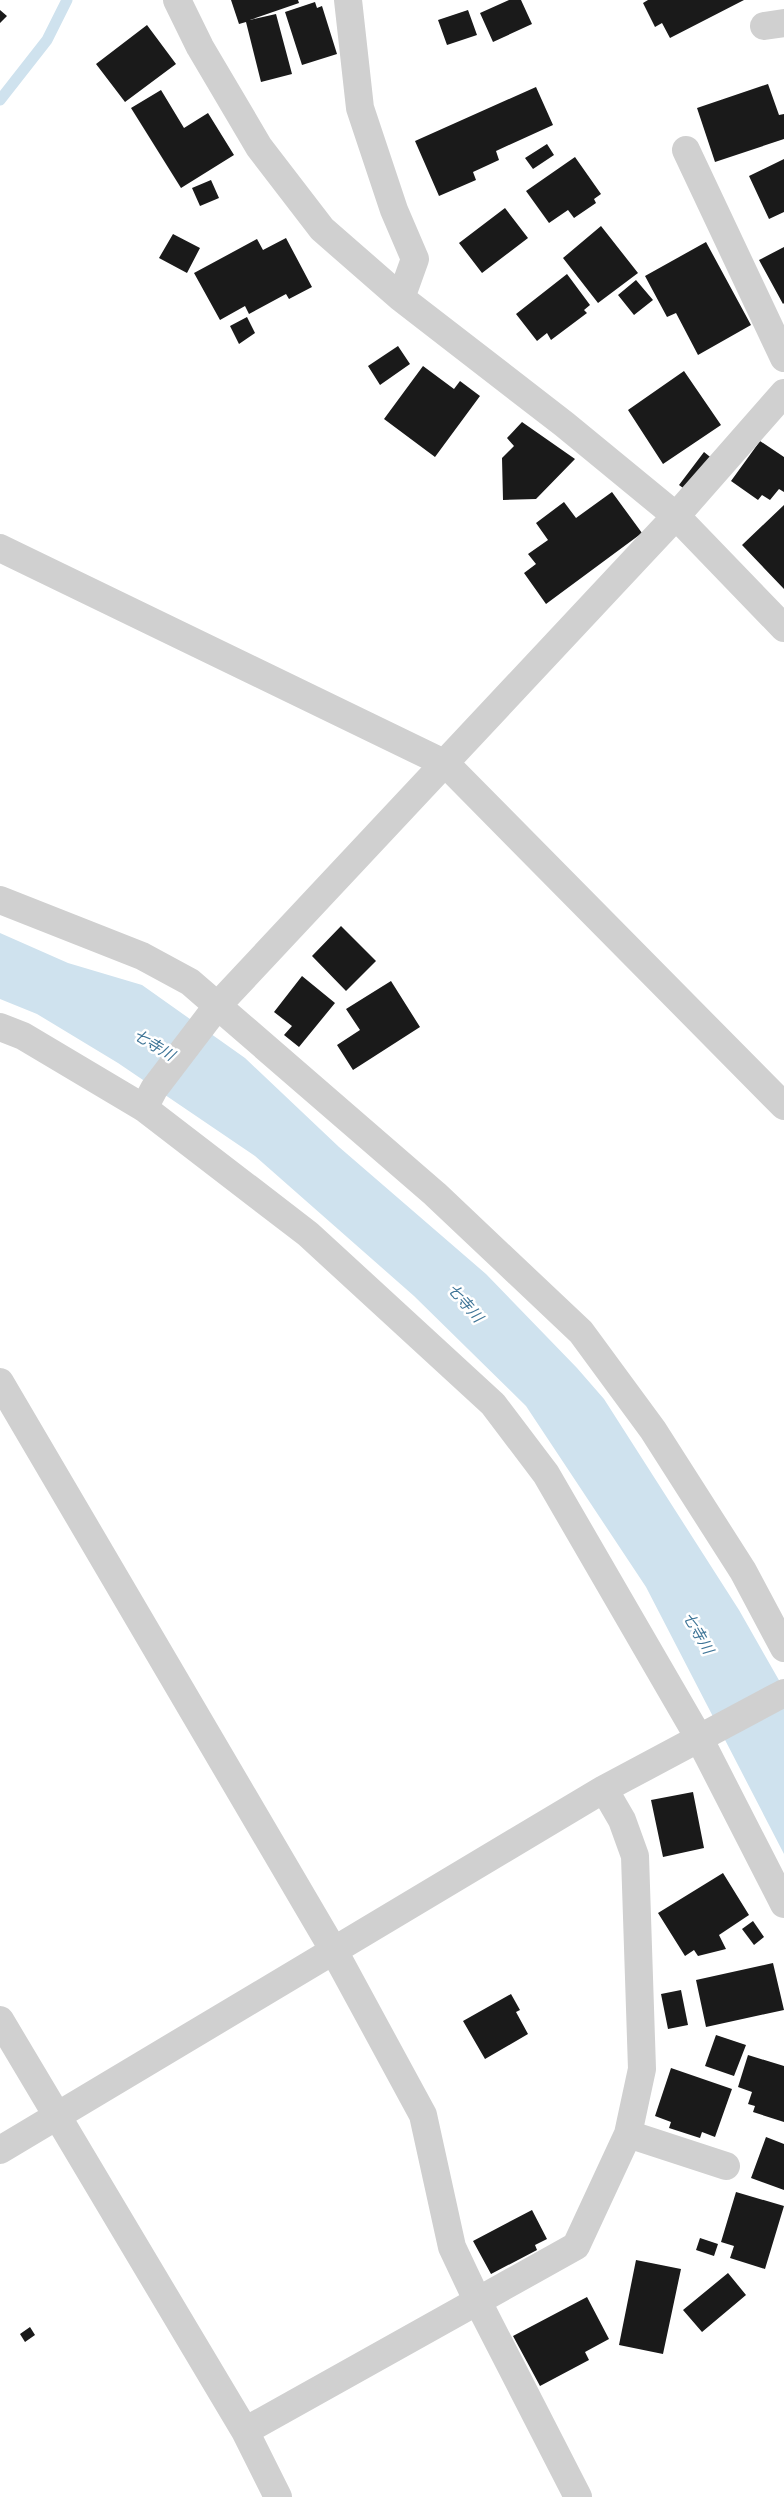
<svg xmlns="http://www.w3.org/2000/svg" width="784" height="2497" font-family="'Nunito Sans','Noto Sans JP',sans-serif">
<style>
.water{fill:#cfe2ee}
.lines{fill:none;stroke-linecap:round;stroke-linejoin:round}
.stream{stroke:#cfe2ee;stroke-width:11}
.building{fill:#1a1a1a}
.minor{stroke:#d0d0d0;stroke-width:28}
.labels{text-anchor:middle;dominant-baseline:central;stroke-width:5;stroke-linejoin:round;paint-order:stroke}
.water-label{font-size:15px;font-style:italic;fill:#3f7597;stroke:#fff}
</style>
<rect width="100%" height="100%" fill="#fff"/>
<path class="water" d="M0 933 68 963 142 985 245 1058 339 1147 486 1274 577 1368 604 1399 739 1610 784 1689V1854L646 1587 526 1406 414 1296 255 1156 118 1063 37 1014 0 999Z"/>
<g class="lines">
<path class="stream" d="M0 100 47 40 67 0"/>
</g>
<path class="building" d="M231 0H298L299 3 250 20 276 14 292 74 261 82 246 22 239 24Z
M509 0H521L532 24 493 42 480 13Z
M648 0H744L670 38 662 23 655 27 643 3Z
M315 2 317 8 322 6 337 54 302 65 285 12Z
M0 10 7 16 0 23Z
M468 10 477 35 447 45 438 20Z
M147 25 176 64 125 102 96 64Z
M768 84 779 115 784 114V139L715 162 697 108Z
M536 87 553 125 496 151 499 160 473 172 476 180 439 196 415 141Z
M161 90 184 128 208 113 234 155 181 188 131 108Z
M547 144 554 155 533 169 525 158Z
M575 157 601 194 594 199 596 203 574 218 568 210 549 223 526 191Z
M784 159V212L769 219 749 176Z
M211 180 219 198 200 206 192 188Z
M505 208 528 238 482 273 459 243Z
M601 226 638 273 598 303 563 258Z
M173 234 200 248 187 273 159 258Z
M286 238 312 287 289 299 286 294 249 314 245 306 220 320 194 273 257 239 263 250Z
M706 242 751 325 698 355 676 313 667 317 645 276Z
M784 247V303L783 304 759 260Z
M567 274 590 305 584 310 587 313 551 340 547 333 537 341 516 314Z
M636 280 653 300 634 315 618 295Z
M247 317 255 333 239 344 230 326Z
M398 346 410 364 380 385 368 366Z
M423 366 454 389 460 381 480 396 435 457 384 419Z
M684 371 721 425 663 464 628 410Z
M522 422 575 459 536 499 503 500 502 458 514 446 507 438Z
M760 441 784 457V492L779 489 770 500 762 495 758 500 731 481Z
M704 452 719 464 694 496 679 485Z
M612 492 642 533 546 604 524 573 536 564 528 554 548 540 536 523 564 502 576 518Z
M784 505V589L742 545Z
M341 926 376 961 346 991 312 956Z
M302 976 335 1003 299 1047 284 1035 292 1026 274 1012Z
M391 981 420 1027 353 1070 337 1045 360 1030 346 1009Z
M693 1792 704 1848 663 1857 651 1800Z
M723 1873 749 1915 719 1935 726 1949 698 1956 694 1950 685 1956 658 1913Z
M753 1921 764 1937 754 1945 742 1929Z
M773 1963 784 2010 706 2027 696 1980Z
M681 1990 688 2025 668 2029 661 1994Z
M511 1994 520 2010 516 2012 528 2034 485 2059 463 2021Z
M716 2035 746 2045 734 2076 705 2066Z
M748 2055 784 2066V2122L753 2112 755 2106 748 2104 752 2092 738 2087Z
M671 2068 732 2089 715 2137 702 2132 700 2138 669 2128 671 2122 655 2116Z
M766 2137 784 2144V2190L751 2178Z
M736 2192 784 2206 765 2269 730 2258 734 2246 721 2242Z
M532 2210 547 2239 535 2245 537 2250 491 2274 473 2241Z
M700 2238 718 2244 714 2256 696 2250Z
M636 2260 681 2269 663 2354 619 2345Z
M728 2273 746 2295 702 2332 683 2310Z
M587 2297 609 2339 585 2352 589 2360 540 2386 513 2336Z
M30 2327 35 2335 25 2342 20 2334Z"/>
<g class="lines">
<path class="minor" d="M177 0 200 47 259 147 322 229 401 298 564 424 676 516 784 628
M348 0 360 108 394 210 415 259 401 298
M764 26 784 23
M686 150 784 358
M0 548 446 764 784 1106
M0 900 142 956 190 982 435 1194 581 1332 653 1430 743 1571 784 1648
M0 1027 23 1036 144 1108 308 1234 493 1404 546 1474 699 1738 784 1904
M144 1108 154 1089 218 1005 676 516 784 393
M0 1382 334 1951 423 2115 452 2247 477 2300 578 2497
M0 2020 245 2431 278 2497
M628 2134 726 2166
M0 2150 604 1789 784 1693
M245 2431 576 2246 628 2134 642 2069 635 1856 622 1820 604 1789"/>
</g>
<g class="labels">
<g class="water-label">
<text transform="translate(154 1045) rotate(31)">七寺川</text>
<text transform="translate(465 1303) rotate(49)">七寺川</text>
<text transform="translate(698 1633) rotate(60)">七寺川</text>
</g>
</g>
</svg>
